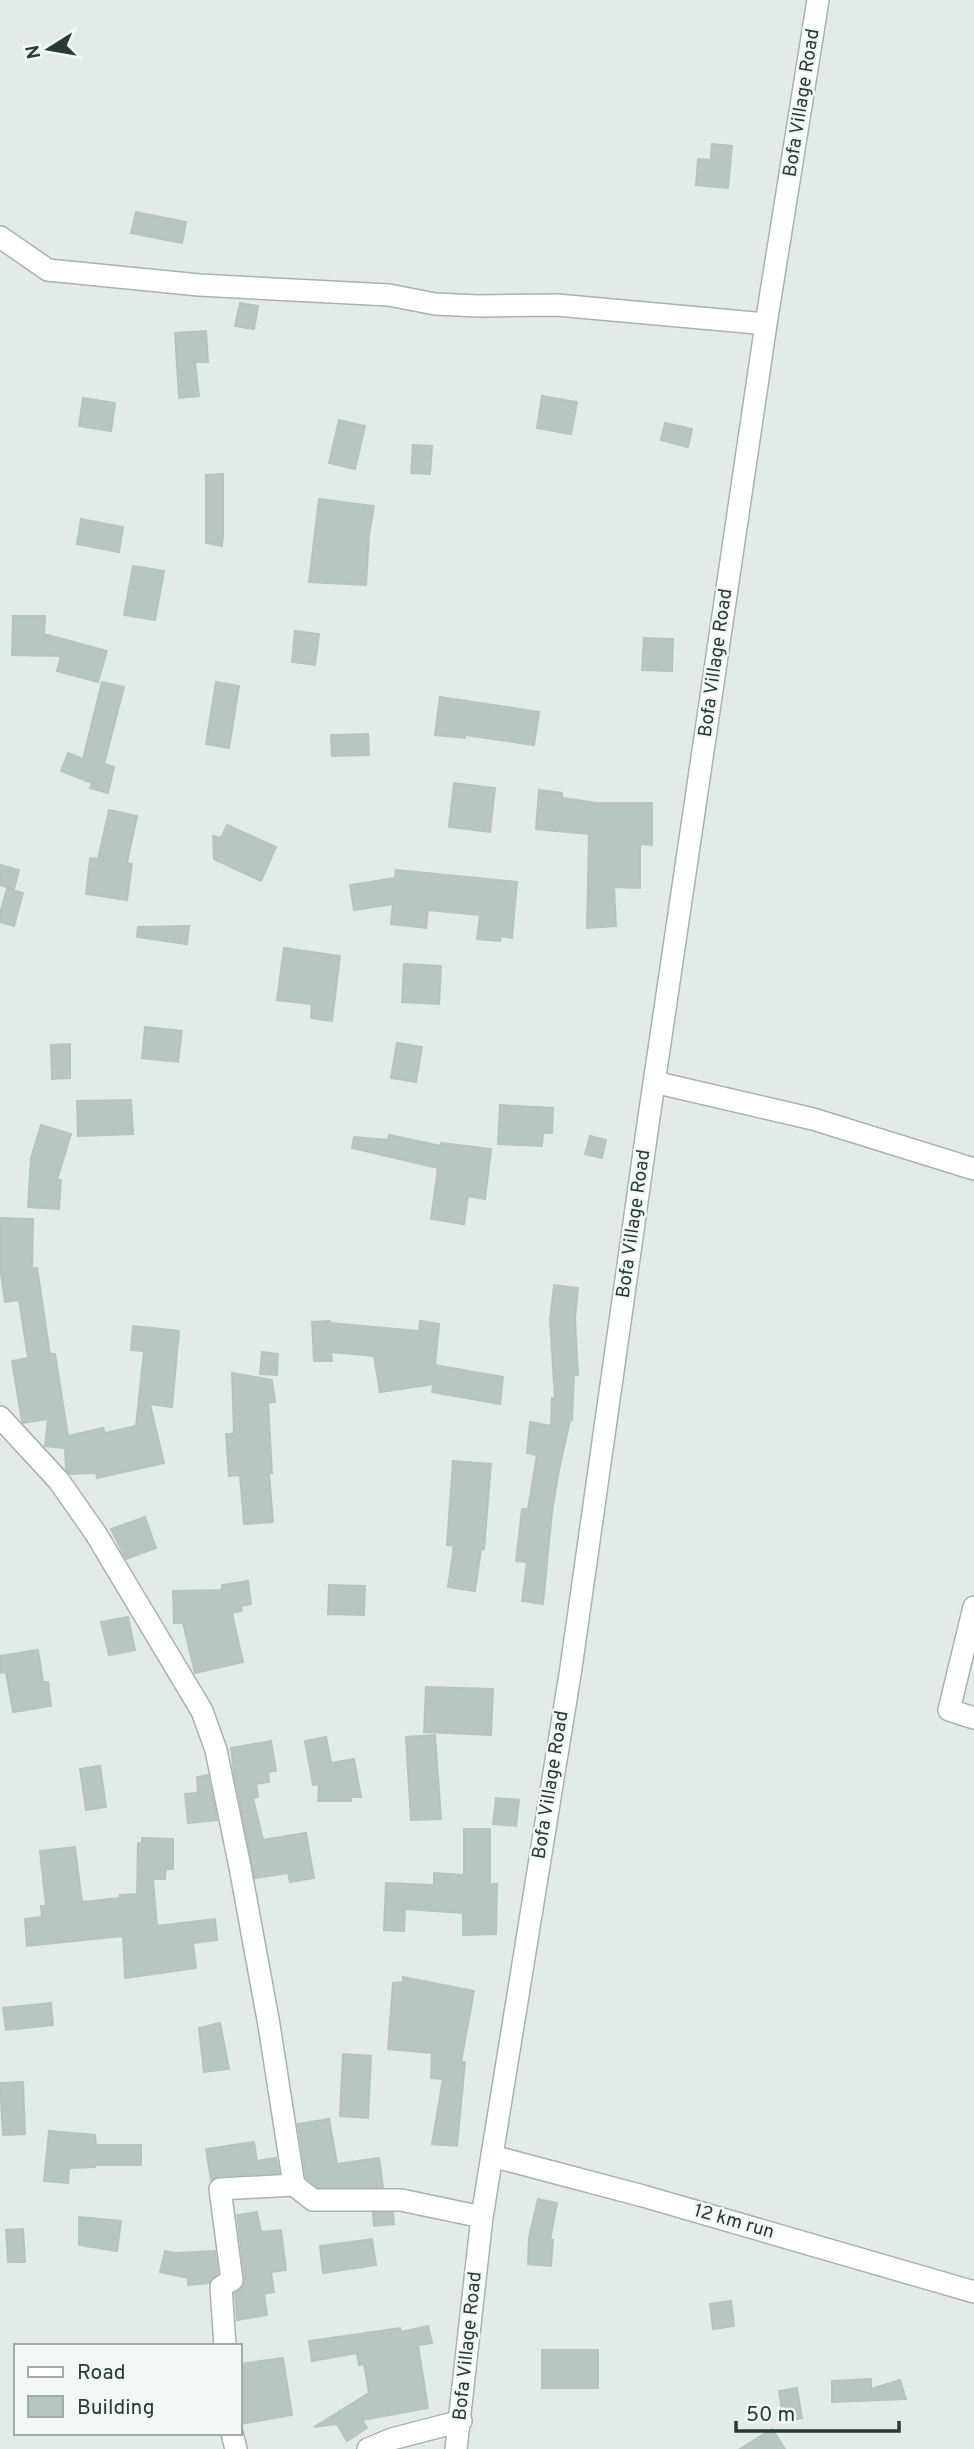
<svg xmlns="http://www.w3.org/2000/svg" width="974" height="2449" font-family="Overpass,sans-serif">
<style>
.building{fill:#b8c6c1;stroke:#b6c4bf;stroke-width:2}
.lines{fill:none;stroke-linecap:round;stroke-linejoin:round}
.minor-casing{stroke:#a6b3af;stroke-width:24}
.minor{stroke:#fff;stroke-width:21}
.labels{text-anchor:middle;dominant-baseline:central;stroke-width:5;stroke-linejoin:round;paint-order:stroke}
.street-label{font-size:19px;fill:#243b36;stroke:#f3f8f6}
</style>
<rect width="100%" height="100%" fill="#e3ebe8"/>
<path class="building" d="M712 144 732 146 728 188 696 185 698 159 711 160Z
M136 212 186 222 182 243 131 233Z
M240 303 258 306 254 329 235 326Z
M206 331 208 362H195L199 396 179 398 175 333Z
M542 396 577 402 571 434 537 428Z
M83 398 115 403 111 431 79 426Z
M339 420 365 426 355 469 329 463Z
M665 423 692 429 688 447 661 440Z
M413 445 432 446 430 474 411 473Z
M223 474V536L222 546 206 543V475Z
M319 499 374 506 369 535 366 585 309 582Z
M81 519 123 527 119 552 77 544Z
M133 566 164 571 155 620 124 615Z
M13 616H45L44 634 107 651 98 682 57 671 61 656 12 655Z
M295 631 319 634 315 665 292 662Z
M644 638 673 639 672 671 642 670Z
M102 682 124 687 104 764 114 767 108 793 90 788 92 783 61 771 68 753 83 759Z
M216 682 239 686 229 748 206 744Z
M440 697 539 712 534 745 465 735V738L435 735Z
M368 734 369 755 332 756 331 735Z
M454 783 495 788 490 832 449 827Z
M539 790 562 793V798L597 803H652V845L640 844V888L614 887 616 926 587 928 589 834 536 829Z
M109 810 137 816 127 863 132 864 127 900 86 894 90 858 98 859Z
M227 825 276 847 261 881 214 859 213 836 221 838Z
M0 865 19 870 14 889 0 885Z
M396 870 517 882 512 938 501 936 500 941 477 939 480 915 428 910 426 928 391 924 393 904 354 910 350 885 395 878Z
M7 889 23 893 14 926 0 922V913Z
M189 926 187 944 137 937 138 927Z
M284 948 340 956 332 1021 311 1018 312 1004 277 1000Z
M404 964 441 966 439 1004 402 1002Z
M145 1027 182 1031 178 1062 142 1058Z
M397 1043 422 1047 416 1082 391 1078Z
M70 1044V1078L52 1079 51 1045Z
M131 1100 133 1134 78 1136 77 1101Z
M500 1105 553 1108 552 1133H543L542 1146 498 1144Z
M41 1125 71 1134 57 1180H61L59 1209 28 1207 31 1158Z
M389 1135 441 1146V1143L491 1149 485 1199 468 1196 464 1224 431 1219 438 1168 352 1148 354 1137 388 1140Z
M590 1136 606 1140 602 1158 585 1154Z
M0 1218 33 1219 32 1269 37 1268 50 1354H55L68 1436 103 1428 105 1433 136 1426 144 1351 131 1350 133 1326 179 1331 172 1407 150 1404 164 1463 97 1478 96 1473 70 1474 66 1469 65 1448 45 1446 48 1419 23 1423 22 1421 12 1361 28 1358 19 1300 5 1302 0 1267Z
M554 1285 578 1288 575 1318 578 1375H574L572 1420H570L558 1475 552 1512 543 1604 522 1601 527 1562 516 1561 522 1509H528L537 1455 527 1453 530 1422 551 1426 552 1398 555 1399 550 1320Z
M330 1321V1323L419 1331 420 1321 439 1324 435 1365 503 1377 500 1404 432 1392 434 1384 380 1392 374 1356 331 1352 332 1361H314L312 1322Z
M262 1352 278 1354 277 1375 260 1374Z
M232 1373 272 1380 275 1402 268 1403 272 1473H269L273 1522 244 1524 240 1475 229 1476 226 1434H234Z
M453 1461 491 1464 484 1549H481L475 1591 448 1587 454 1546 447 1545Z
M145 1517 156 1548 126 1559 111 1529Z
M248 1581 251 1604 241 1606 242 1611 232 1613 243 1662 195 1673 183 1623H174L173 1591 222 1590V1585Z
M329 1585 365 1586 364 1615 328 1614Z
M128 1617 135 1650 109 1655 101 1622Z
M38 1650 43 1682H48L51 1706 13 1712 6 1672 0 1673V1656Z
M426 1687 493 1689 491 1735 424 1732Z
M435 1735 441 1819 411 1820 406 1737Z
M326 1737 331 1763 354 1759 361 1797H351V1801H318L319 1784 313 1785 305 1741Z
M271 1741 276 1771 268 1772 269 1782 256 1784 258 1797 253 1798 263 1840 306 1833 314 1878 290 1882 288 1873 255 1878 234 1773 231 1748Z
M100 1766 106 1807 86 1810 80 1769Z
M208 1775 217 1820 188 1823 185 1794 198 1793 197 1777Z
M496 1798 519 1800 516 1826 493 1824Z
M464 1829H490V1884H497L496 1934 463 1935V1913L405 1909 404 1931 384 1930 386 1883 434 1885V1873L464 1875Z
M142 1838 173 1839V1869H166L165 1879H153L157 1926 215 1919 217 1940 193 1943 196 1968 125 1978 123 1936 27 1946 25 1919 42 1917 41 1906H46L40 1851 75 1847 82 1902 120 1898V1895L137 1894 138 1843H142Z
M403 1977 474 1991 461 2062H465L457 2146 432 2144 443 2079 431 2078 432 2053 388 2049 393 1983 403 1982Z
M51 2003 53 2025 6 2030 3 2008Z
M220 2023 229 2069 204 2072 199 2028Z
M343 2054 371 2056 368 2118 340 2116Z
M23 2082 25 2134 3 2135 0 2083Z
M329 2119 337 2164 379 2158 383 2187H318L306 2178 298 2124Z
M49 2131 95 2135 96 2145H141V2165H95V2167L69 2168 68 2183 44 2181Z
M254 2142 257 2161 276 2158 279 2173 219 2176 211 2180 206 2149Z
M538 2199 557 2203 550 2240H553L551 2266 528 2264 529 2238Z
M257 2212 261 2232 281 2230 286 2270 271 2272 274 2292 264 2294 267 2315 237 2320 235 2294 243 2286 245 2278 237 2215Z
M373 2213H393L394 2224 374 2226Z
M79 2217 121 2221 117 2251 79 2245Z
M23 2229 25 2262H8L6 2230Z
M372 2239 376 2265 323 2273 320 2246Z
M165 2251 175 2253 215 2251 218 2273 209 2283 188 2285V2278L160 2272Z
M731 2301 734 2326 713 2329 710 2304Z
M428 2326 432 2343 418 2345 428 2408 362 2420 367 2428 347 2441 337 2424 314 2427 369 2393 364 2364 359 2365 357 2353 312 2361 309 2341 400 2328 401 2332Z
M542 2350H598V2388H542Z
M283 2358 292 2415 241 2424 240 2364Z
M871 2379V2389L900 2380 906 2399 832 2402V2381Z
M797 2388 802 2418 784 2422 779 2391Z
M772 2429 785 2449H740Z"/>
<g class="lines">
<g class="minor-casing">
<path id="minor" d="M0 237 48 270 199 285 389 295 435 304 478 306 557 305 766 324
M654 1082 813 1119 974 1169
M0 1417 59 1481 96 1534 202 1711 216 1750 240 1867 269 2025 294 2185
M974 1607 949 1710 974 1718
M492 2156 643 2196 974 2292
M225 2346 221 2287 232 2280 220 2189 294 2185 313 2200H401L482 2217
M232 2433 236 2449
M368 2449 392 2439 461 2421
M456 2449 482 2217 571 1668 648 1124 766 324 818 0"/>
</g>
<use href="#minor" class="minor"/>
</g>
<g class="labels">
<g class="street-label">
<text transform="translate(802 103) rotate(-81)">Bofa Village Road</text>
<text transform="translate(716 663) rotate(-82)">Bofa Village Road</text>
<text transform="translate(634 1224) rotate(-82)">Bofa Village Road</text>
<text transform="translate(551 1785) rotate(-81)">Bofa Village Road</text>
<text transform="translate(734 2222) rotate(16)">12 km run</text>
<text transform="translate(468 2346) rotate(-84)">Bofa Village Road</text>
</g>
</g>
<rect x="14" y="2344" width="228" height="91" fill="#f3f8f6" stroke="#a0aca9" stroke-width="2"/>
<rect x="28" y="2367" width="35" height="10" fill="#ffffff" stroke="#a0aca9" stroke-width="2"/>
<text x="77" y="2379" font-size="21" fill="#243b36">Road</text>
<rect x="28" y="2396" width="35" height="21" fill="#b8c6c1" stroke="#a0aca9" stroke-width="2"/>
<text x="77" y="2414" font-size="21" fill="#243b36">Building</text>
<g transform="translate(49 49) rotate(259)" stroke="#f3f8f6" stroke-width="5" paint-order="stroke">
<path d="M0-5L12 26L0 18L-12 26Z" fill="#243b36"/>
<text y="-10" font-size="19" font-weight="bold" text-anchor="middle" fill="#243b36">N</text>
</g>
<path d="M736 2421v10h163v-10" fill="none" stroke="#243b36" stroke-width="3.5"/>
<text x="746" y="2421" font-size="21" fill="#243b36" stroke="#f3f8f6" stroke-width="5" paint-order="stroke">50 m</text>
</svg>
